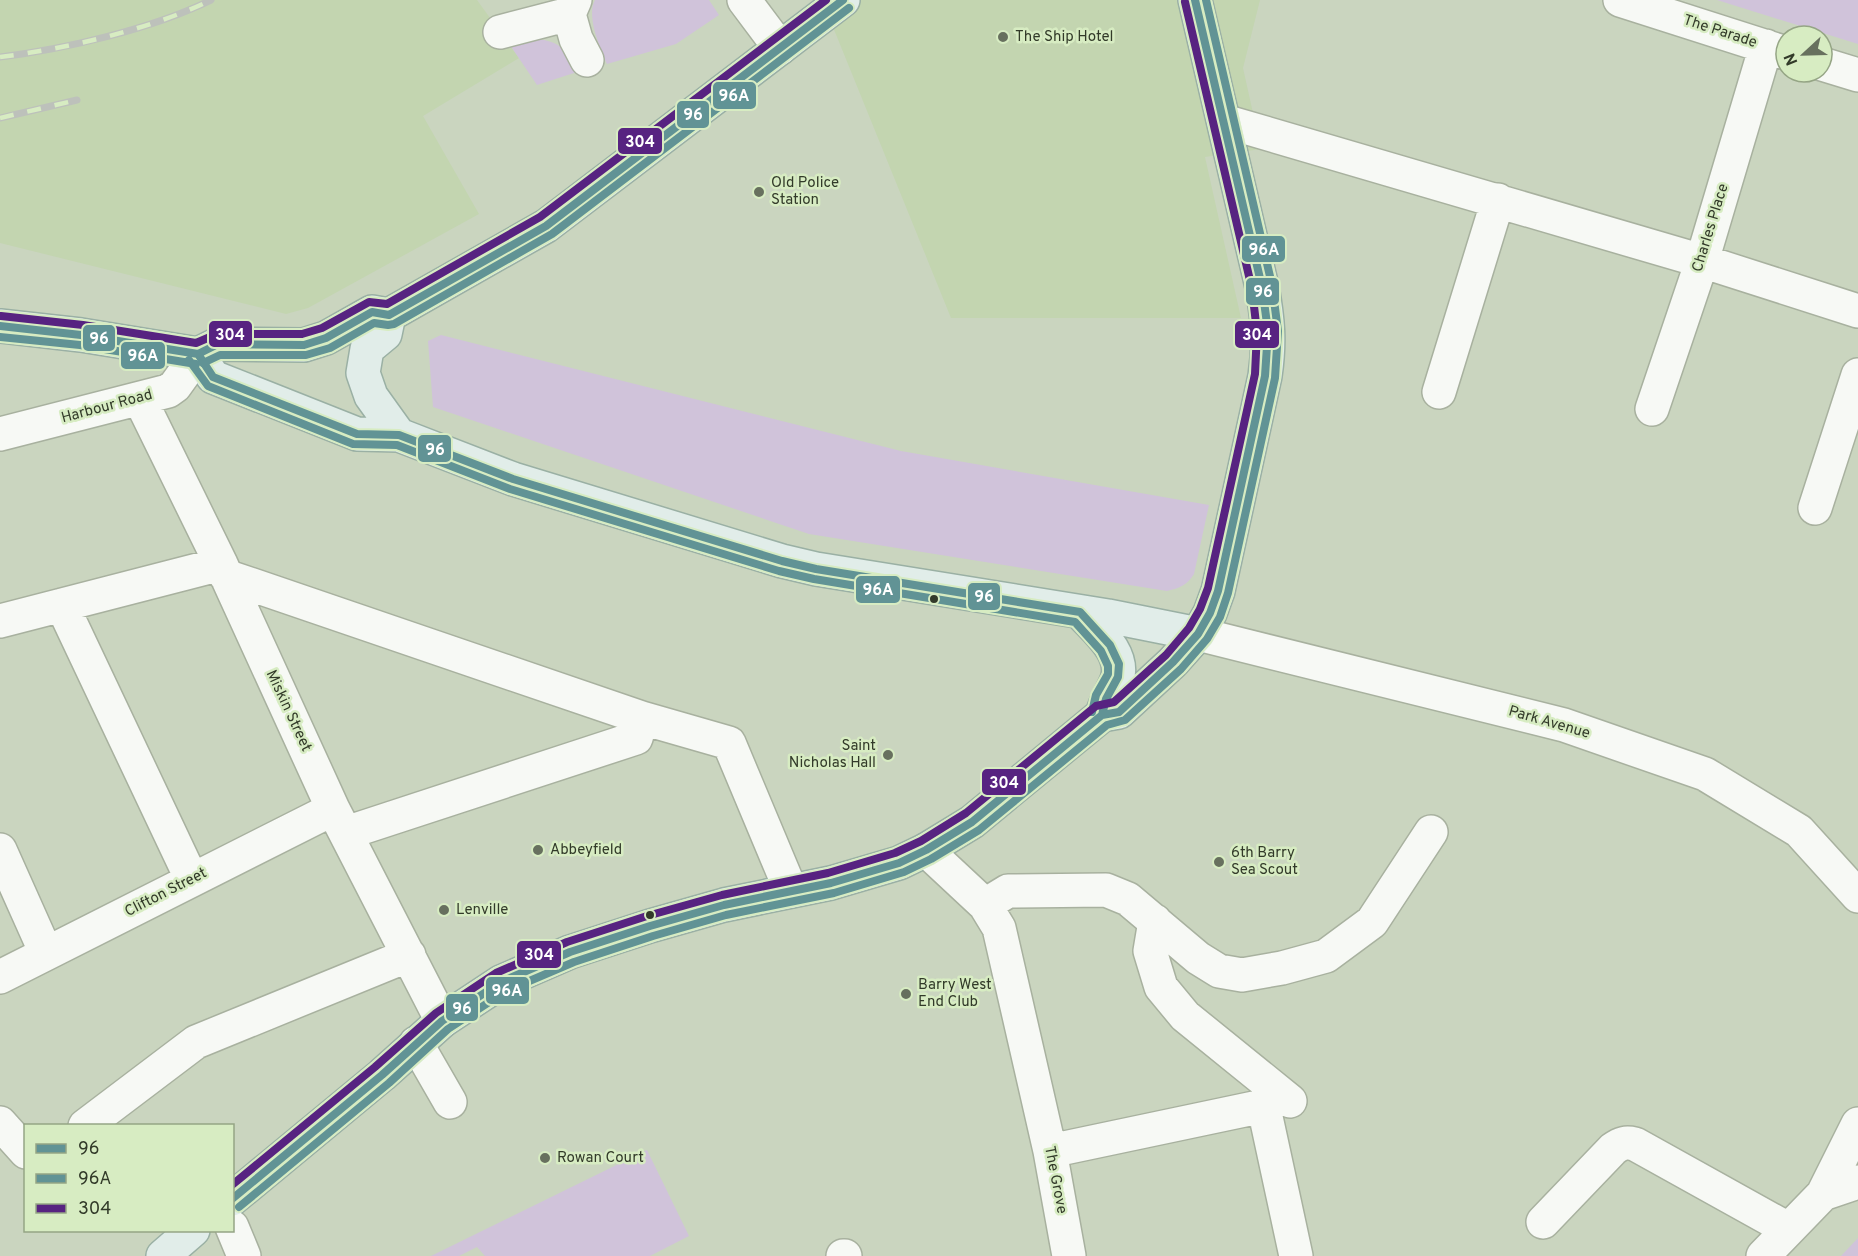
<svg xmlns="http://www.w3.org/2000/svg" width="1858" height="1256" font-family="Overpass,sans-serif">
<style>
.built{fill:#c3d5b0}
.green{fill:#d0c3da}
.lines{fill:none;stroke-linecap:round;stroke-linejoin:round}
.minor-casing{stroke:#a8b19f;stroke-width:36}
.major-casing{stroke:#9ab0a4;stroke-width:36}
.minor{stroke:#f7f9f5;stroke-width:33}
.major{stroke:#e1ede9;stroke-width:33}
.rail-casing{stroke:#bdc1bb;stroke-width:7}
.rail{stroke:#d7ecc2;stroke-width:4.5;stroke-dasharray:14;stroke-linecap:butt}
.bus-1-casing{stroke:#d7ecc2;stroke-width:12}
.bus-2-casing{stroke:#d7ecc2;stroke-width:12}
.bus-3-casing{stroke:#d7ecc2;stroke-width:12}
.bus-1{stroke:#619395;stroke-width:8}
.bus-2{stroke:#619395;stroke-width:8}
.bus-3{stroke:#572381;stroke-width:8}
.poi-dot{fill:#67705e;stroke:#d7ecc2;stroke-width:2}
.bus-dot{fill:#323a29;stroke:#d7ecc2;stroke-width:2}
.labels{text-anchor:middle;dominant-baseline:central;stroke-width:5;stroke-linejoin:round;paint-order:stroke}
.street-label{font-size:15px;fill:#323a29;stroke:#d7ecc2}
.poi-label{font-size:15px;fill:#323a29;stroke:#d7ecc2;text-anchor:start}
.line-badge{stroke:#d7ecc2;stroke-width:2}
.badge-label{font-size:16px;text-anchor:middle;font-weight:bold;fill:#fff}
</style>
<rect width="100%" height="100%" fill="#cad5bf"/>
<path class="built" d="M0 0H477L519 58 423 116 479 214 308 308 286 314 0 243Z
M822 0H1260L1243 68 1261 149 1205 157 1241 318H951Z"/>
<path class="green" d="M595 0H709L719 15 676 44 607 64C600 48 586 16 595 0Z
M1717 0H1858V44Z
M530 38C559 41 565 46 577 72L537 85 508 42Z
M441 335 901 451 1209 505 1194 574C1187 585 1180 588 1167 591L809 534 433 407 428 341Z
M647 1150 689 1236 650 1256H485L477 1247 459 1256H431Z
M1858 1238V1256H1841Z"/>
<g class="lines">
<g class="minor-casing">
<path id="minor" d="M575 0 569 14 576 39 587 60
M744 0 780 48
M1620 0 1786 53
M500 32 569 14
M1822 64 1858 75
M1224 121 1702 261 1858 311
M1439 392 1498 200
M140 399 221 564 333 809 442 1021
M1652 409 1702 261 1766 46
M0 434 168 391 175 386 198 354
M1815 508 1858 375
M226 576 642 718 729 743 791 891
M62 605 192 880
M0 621 221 564
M1198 634 1564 725 1705 774 1799 831 1858 896
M346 833 636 738 642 718
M0 850 46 953
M926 850 985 905 999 928 1050 1151 1069 1256
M985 905 1008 891 1106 890 1128 899 1198 958 1219 971 1242 975 1282 968 1326 956 1372 922 1431 832
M1155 921 1150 951 1161 987 1185 1016 1290 1101
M0 977 333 809
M416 1043 450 1102
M0 1123 26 1152
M85 1126 196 1042 409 955
M1050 1151 1254 1108 1266 1117 1296 1256
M1823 1194 1858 1124
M1543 1222 1613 1149C1621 1143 1626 1142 1635 1144L1788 1229
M232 1227 244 1256
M843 1256H845
M1763 1256 1823 1194 1858 1182"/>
</g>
<g class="major-casing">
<path id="major" d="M389 315 546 226 843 0
M389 315 385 334 367 349 363 373 371 396 399 435
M0 326 81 335 198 354
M198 354 213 377 357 434 399 435 513 479 782 561 816 569 1108 616 1198 634
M198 354 218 344 304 345 326 338 372 312 389 315
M1080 612C1096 630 1126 653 1117 680 1112 693 1106 700 1102 715
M232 1199 382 1075 442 1021 501 982 570 952 650 926 724 905 831 883 899 863 926 850 972 822 1102 715 1119 712 1173 662 1198 634 1210 613 1218 591 1265 376C1270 342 1268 320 1262 287L1195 0
M163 1256 193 1230"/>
</g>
<use href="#minor" class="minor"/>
<use href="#major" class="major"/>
<g class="rail-casing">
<path id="rail" d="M0 57C65 49 152 29 211 0
M0 118 77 100"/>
</g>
<use href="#rail" class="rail"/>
<g class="bus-1-casing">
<path id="bus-1" d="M0 326 81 335 198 354
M198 354 213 377 357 434 399 435 513 479 782 561 816 569 1080 612 1110 645 1119 664 1118 677 1106 699 1102 715
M198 354 218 344 304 345 326 338 372 312 389 315 546 226 843 0
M232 1199 382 1075 442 1021 501 982 570 952 650 926 724 905 831 883 899 863 926 850 972 822 1102 715 1119 712 1173 662 1198 634 1210 613 1218 591 1265 376 1268 331 1262 287 1195 0"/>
</g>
<g class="bus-2-casing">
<path id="bus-2" d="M0 337 80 345 196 364
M189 360 208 386 353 444 397 445 510 489 779 571 814 579 1075 622 1101 651 1108 666V674L1096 695 1092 712
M203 363 220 355H306L330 348 374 323 388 325 394 324 552 234 849 8
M239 1207 389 1083 448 1029 506 991 574 962 653 936 726 915 834 893 904 872 931 859 979 830 1107 725 1125 720 1181 669 1207 639 1220 617 1228 593 1275 378 1278 331 1272 285 1206 0"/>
</g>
<g class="bus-3-casing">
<path id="bus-3" d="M1 316 83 325 196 343 217 334H302L322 328 369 302 387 304 540 217 826 0
M232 1185 375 1067 436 1013 496 973 567 942 647 916 722 895 828 873 895 853 921 841 966 813 1096 706 1114 702 1166 655 1189 628 1200 609 1208 588 1255 374 1257 332 1252 289 1185 2"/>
</g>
<use href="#bus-1" class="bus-1"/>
<use href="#bus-2" class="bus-2"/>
<use href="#bus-3" class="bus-3"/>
</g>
<g class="poi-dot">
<circle cx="1003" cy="37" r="6"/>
<circle cx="759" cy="192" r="6"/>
<circle cx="888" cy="755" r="6"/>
<circle cx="538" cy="850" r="6"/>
<circle cx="1219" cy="862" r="6"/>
<circle cx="444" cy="910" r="6"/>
<circle cx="906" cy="994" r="6"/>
<circle cx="545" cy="1158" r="6"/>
</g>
<g class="bus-dot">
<circle cx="934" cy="599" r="5"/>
<circle cx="650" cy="915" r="5"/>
</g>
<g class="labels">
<g class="street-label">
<text transform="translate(1720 32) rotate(18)">The Parade</text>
<text transform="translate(1711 228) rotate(-73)">Charles Place</text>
<text transform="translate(107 407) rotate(-15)">Harbour Road</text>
<text transform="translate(288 711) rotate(65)">Miskin Street</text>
<text transform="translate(1549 723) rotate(16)">Park Avenue</text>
<text transform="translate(166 893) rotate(-27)">Clifton Street</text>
<text transform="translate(1055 1180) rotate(79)">The Grove</text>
</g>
<g class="poi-label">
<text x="1015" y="37">The Ship Hotel</text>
<text x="771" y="183">Old Police<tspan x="771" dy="17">Station</tspan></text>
<text x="876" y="746" text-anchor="end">Saint<tspan x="876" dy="17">Nicholas Hall</tspan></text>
<text x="550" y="850">Abbeyfield</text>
<text x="1231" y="853">6th Barry<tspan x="1231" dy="17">Sea Scout</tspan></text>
<text x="456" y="910">Lenville</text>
<text x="918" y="985">Barry West<tspan x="918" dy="17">End Club</tspan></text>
<text x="557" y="1158">Rowan Court</text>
</g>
</g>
<g class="line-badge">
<rect x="712" y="81" width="45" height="29" rx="6" fill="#619395"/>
<rect x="676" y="100" width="34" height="29" rx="6" fill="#619395"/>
<rect x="617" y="127" width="46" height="28" rx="6" fill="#572381"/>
<rect x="1241" y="235" width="45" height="28" rx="6" fill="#619395"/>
<rect x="1245" y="277" width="35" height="29" rx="6" fill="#619395"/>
<rect x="208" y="320" width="45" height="28" rx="6" fill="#572381"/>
<rect x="1234" y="320" width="46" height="29" rx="6" fill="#572381"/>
<rect x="82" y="324" width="34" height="28" rx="6" fill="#619395"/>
<rect x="120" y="341" width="46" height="29" rx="6" fill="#619395"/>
<rect x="417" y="434" width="35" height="29" rx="6" fill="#619395"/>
<rect x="855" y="575" width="46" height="29" rx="6" fill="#619395"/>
<rect x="967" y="582" width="34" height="29" rx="6" fill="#619395"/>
<rect x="981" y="768" width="46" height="28" rx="6" fill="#572381"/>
<rect x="516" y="940" width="46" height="29" rx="6" fill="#572381"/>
<rect x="485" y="976" width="45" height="29" rx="6" fill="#619395"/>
<rect x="445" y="993" width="34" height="29" rx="6" fill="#619395"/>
</g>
<g class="badge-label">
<text x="734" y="101">96A</text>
<text x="693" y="120">96</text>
<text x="640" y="147">304</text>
<text x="1264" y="255">96A</text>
<text x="1263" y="297">96</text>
<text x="230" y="340">304</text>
<text x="1257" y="340">304</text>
<text x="99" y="344">96</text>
<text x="143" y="361">96A</text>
<text x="435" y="455">96</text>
<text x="878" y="595">96A</text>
<text x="984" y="602">96</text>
<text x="1004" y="788">304</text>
<text x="539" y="960">304</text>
<text x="507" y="996">96A</text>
<text x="462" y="1014">96</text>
</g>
<rect x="24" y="1124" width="210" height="108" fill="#d7ecc2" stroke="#95a585" stroke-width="1.5"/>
<rect x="36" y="1144" width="30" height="9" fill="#619395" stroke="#95a585" stroke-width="1.5"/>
<text x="78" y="1154" font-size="18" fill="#323a29">96</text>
<rect x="36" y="1174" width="30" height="9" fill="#619395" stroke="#95a585" stroke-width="1.5"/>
<text x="78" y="1184" font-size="18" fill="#323a29">96A</text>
<rect x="36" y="1204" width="30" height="9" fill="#572381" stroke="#95a585" stroke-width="1.5"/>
<text x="78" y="1214" font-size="18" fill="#323a29">304</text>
<g transform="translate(1804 54) rotate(248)"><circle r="28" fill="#d7ecc2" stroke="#95a585" stroke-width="1.5"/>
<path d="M0-4.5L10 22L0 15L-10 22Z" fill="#67705e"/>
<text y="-9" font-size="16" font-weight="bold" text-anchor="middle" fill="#323a29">N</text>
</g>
</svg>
